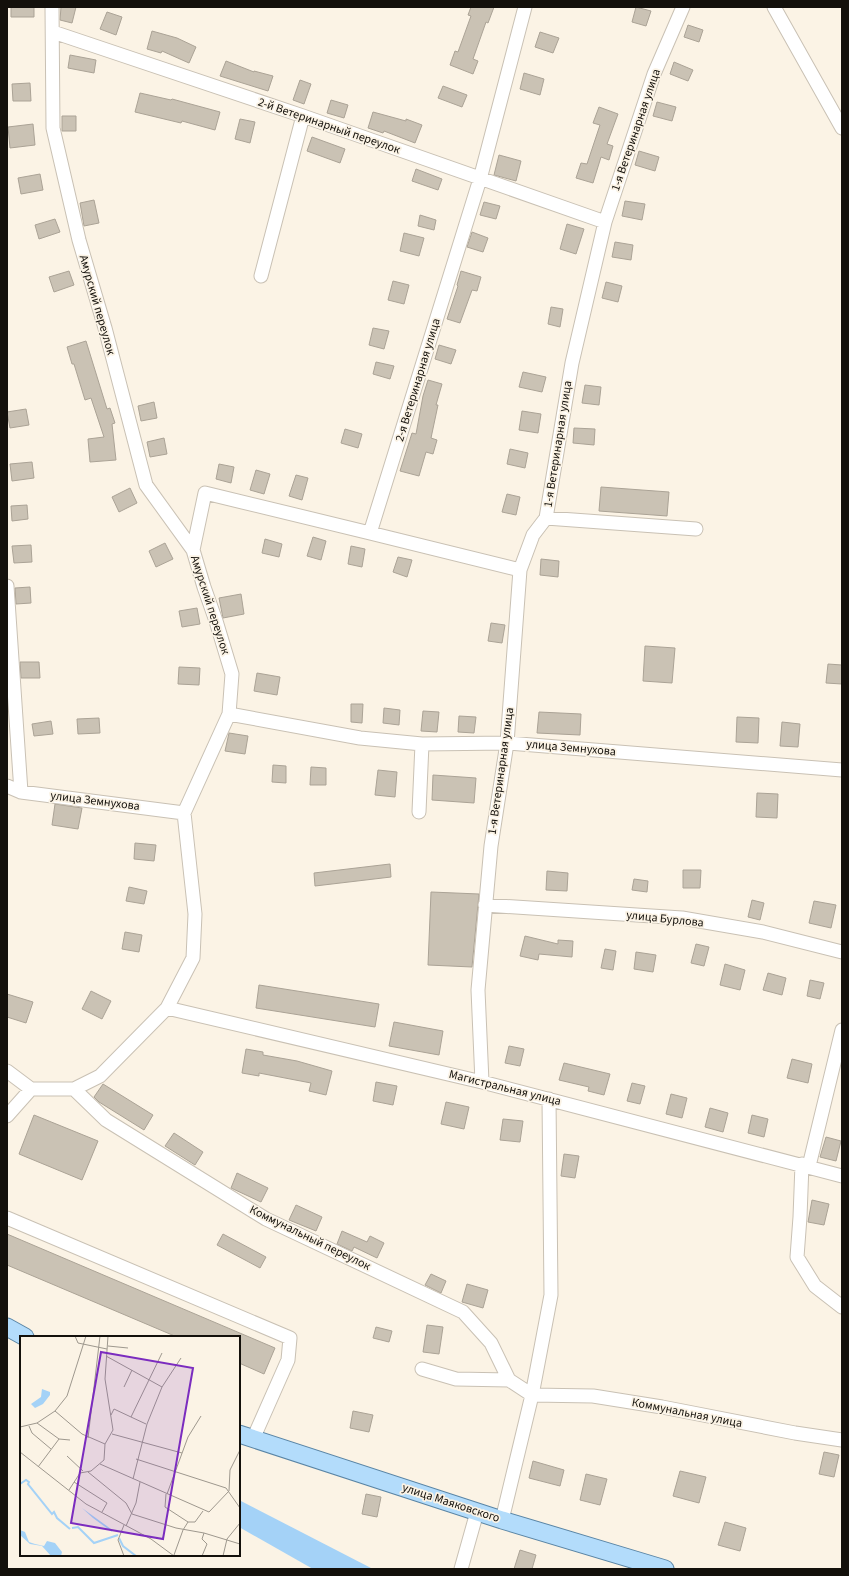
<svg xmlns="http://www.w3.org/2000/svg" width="849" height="1576" font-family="'Source Sans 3',sans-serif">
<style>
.water{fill:#a4d2f7}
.building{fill:#cac2b4;stroke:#aba396}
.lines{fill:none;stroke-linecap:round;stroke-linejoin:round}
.minor-casing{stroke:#c9c1b4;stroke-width:15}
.major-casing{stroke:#5a85a5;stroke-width:19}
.minor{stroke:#fff;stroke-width:13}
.major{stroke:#b3dcfb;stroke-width:17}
.labels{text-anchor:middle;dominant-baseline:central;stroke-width:3.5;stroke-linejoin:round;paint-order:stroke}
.street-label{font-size:12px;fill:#13100b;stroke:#fbf3e5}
.inset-river{fill:none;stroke:#a4d2f7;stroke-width:2}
.inset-road{fill:none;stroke:#9e988e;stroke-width:1}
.view{fill:#7b2cbf;fill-opacity:0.15;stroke:#7b2cbf;stroke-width:2}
.inset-edge{fill:none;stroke:#13100b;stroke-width:2}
</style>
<rect width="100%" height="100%" fill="#fbf3e5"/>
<path class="water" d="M239 1500 371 1568 372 1569H313L239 1527Z"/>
<path class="building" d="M11 7H34V17H11Z
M61 7H76L72 23 60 20Z
M471 7H494L488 23 486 22 473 59 478 61 473 74 450 65 455 51 458 52 471 16 468 15Z
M636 7 651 11 646 26 632 22Z
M107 12 122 17 116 35 100 29Z
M688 25 703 30 699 42 684 37Z
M152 31 177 38 196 47 189 63 162 51 161 53 147 49Z
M540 32 559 38 553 53 535 47Z
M70 55 96 60 94 73 68 68Z
M226 61 254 72V71L273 76 268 91 220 76Z
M674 62 693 70 688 81 670 74Z
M524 73 544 79 540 95 520 89Z
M300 80 311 84 304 104 293 100Z
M30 83 31 101H13L12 84Z
M443 86 467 95 462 107 438 98Z
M140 93 171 100 172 99 220 112 215 130 182 121 181 123 135 112Z
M331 100 348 105 344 118 327 113Z
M657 102 676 107 672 121 653 116Z
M599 107 618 114 607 144 613 146 609 160 601 157 593 183 576 178 581 163 587 164 600 125 593 123Z
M373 112 406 121V119L422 125 415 143 384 131 383 133 368 128Z
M62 116H76V131H62Z
M240 119 255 122 250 143 235 139Z
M33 124 35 145 10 148 8 127Z
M312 137 345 149 340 163 307 151Z
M639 151 659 157 655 171 635 165Z
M499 155 521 161 516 181 494 175Z
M416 169 442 179 438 190 412 181Z
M40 174 43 190 21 194 18 178Z
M94 200 99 223 84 226 80 203Z
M625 201 645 204 642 220 622 216Z
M484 202 500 206 496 219 480 215Z
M420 215 436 220 434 230 418 226Z
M55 219 60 232 39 239 35 225Z
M567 224 584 229 576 254 560 249Z
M472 232 488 238 483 252 467 247Z
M404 233 424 238 419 256 400 251Z
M615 242 633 245 631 260 612 257Z
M69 271 74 285 54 292 49 277Z
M461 271 481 277 477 291 472 290 460 323 447 319 458 286 457 285Z
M393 281 409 285 404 304 388 300Z
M606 282 622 286 618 302 602 298Z
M551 307 563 309 560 327 548 324Z
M373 328 389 331 384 349 369 345Z
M86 341 107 409 110 408 115 423 112 424 116 460 90 462 88 439 104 437 91 398 85 400 74 364H72L67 347Z
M439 345 456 350 451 364 435 359Z
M376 362 394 366 390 379 373 374Z
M523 372 546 377 542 392 519 387Z
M428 380 442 384 436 405H438L431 438 437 440 433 454 426 452 419 476 400 471 412 433 416 434 423 396Z
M585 385 601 387 599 405 582 403Z
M154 402 157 418 141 421 138 406Z
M26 409 29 425 10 428 7 412Z
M522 411 541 414 538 433 519 430Z
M574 428 595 429 594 445 573 443Z
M345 429 362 434 358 448 341 443Z
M164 438 167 454 150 457 147 442Z
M510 449 528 453 525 468 507 464Z
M32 462 34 478 12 481 10 464Z
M219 464 234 467 231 483 216 479Z
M256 470 270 474 264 494 250 490Z
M296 475 308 478 302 500 289 496Z
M601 487 669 492 667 516 599 511Z
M130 488 137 503 119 512 112 497Z
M507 494 520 497 516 515 502 512Z
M27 505 28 519 12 521 11 506Z
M313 537 326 541 321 560 307 556Z
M265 539 282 544 279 557 262 553Z
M165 543 173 559 156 567 149 551Z
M31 545 32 562 14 563 12 546Z
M351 546 365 549 362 567 348 564Z
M398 557 412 560 407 577 393 572Z
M541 559 559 561 558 577 540 575Z
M30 587 31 603 16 604 15 588Z
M241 594 244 614 223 618 219 598Z
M197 608 200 624 182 627 179 611Z
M491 623 505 625 502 643 488 641Z
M645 646 675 648 672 683 643 681Z
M20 662H39L40 678H21Z
M828 664 842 665V684L826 683Z
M179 667 200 668 199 685 178 684Z
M257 673 280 677 277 695 254 691Z
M351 704H363L362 723 351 722Z
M384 708 400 710 399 725 383 723Z
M423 711 439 712 437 732 421 731Z
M539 712 581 714 580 735 537 733Z
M459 716 476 717 474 733 458 732Z
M737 717 759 718 758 743 736 742Z
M99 718 100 733 78 734 77 719Z
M51 721 53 734 34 736 32 724Z
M782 722 800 724 798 747 780 746Z
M229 733 248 736 245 754 225 751Z
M273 765 286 766V783L272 782Z
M311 767 326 768V785H310Z
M378 770 397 772 395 797 375 795Z
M433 775 476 778 474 803 432 800Z
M757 793 778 794 777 818 756 817Z
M55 804 82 808 78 829 52 825Z
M135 843 156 845 154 861 134 859Z
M390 864 391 877 315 886 314 873Z
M683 870H701L700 888H683Z
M547 871 568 873 567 891 546 890Z
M634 879 648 881 647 892 632 890Z
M129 887 147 891 144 904 126 901Z
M431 892 479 894 472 967 428 965Z
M752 900 764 903 760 920 748 917Z
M814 901 836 905 831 928 809 923Z
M125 932 142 935 139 952 122 949Z
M525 936 558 944V940L573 941 572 957 539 954 538 960 520 956Z
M696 944 709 947 704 966 691 963Z
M605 949 616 951 613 970 601 968Z
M636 952 656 955 653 972 634 969Z
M725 964 745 970 740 990 720 985Z
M768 973 786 978 782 995 763 990Z
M810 980 824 983 820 999 807 996Z
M259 985 379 1004 375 1027 256 1008Z
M91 991 111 1001 102 1019 82 1009Z
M7 994 33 1002 26 1023 7 1017Z
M394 1022 443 1031 439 1055 389 1046Z
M509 1046 524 1049 520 1066 505 1063Z
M246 1049 263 1052V1055L297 1061 332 1071 326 1095 309 1091 311 1083 259 1073V1076L242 1073Z
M792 1059 812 1064 808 1083 787 1078Z
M564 1063 610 1074 604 1095 588 1091 589 1087 559 1080Z
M376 1082 397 1086 393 1105 373 1101Z
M632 1083 645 1086 640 1104 627 1101Z
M103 1084 153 1115 144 1130 99 1102 94 1097Z
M671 1094 687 1098 682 1118 666 1114Z
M446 1102 469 1107 464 1129 441 1124Z
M710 1108 728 1113 723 1132 705 1127Z
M34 1115 98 1141 82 1180 19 1154Z
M752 1115 768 1119 764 1137 748 1133Z
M503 1119 523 1121 520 1142 500 1140Z
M174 1133 203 1152 195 1165 165 1146Z
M826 1137 841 1141 836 1161 820 1157Z
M564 1154 579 1156 575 1178 561 1176Z
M237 1173 268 1188 261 1202 231 1188Z
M812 1200 829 1204 824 1225 808 1222Z
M296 1205 322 1217 316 1231 289 1220Z
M342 1231 367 1242 370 1236 384 1243 377 1258 354 1247 352 1251 337 1244Z
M7 1234 275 1348 264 1374 239 1363V1337H177L7 1265Z
M223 1234 266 1257 260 1268 217 1245Z
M431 1274 446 1281 441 1293 425 1285Z
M467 1284 488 1290 483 1308 462 1302Z
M427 1325 443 1327 439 1354 423 1352Z
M376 1327 392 1331 389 1342 373 1338Z
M353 1411 373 1415 369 1432 350 1428Z
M824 1452 839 1455 834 1477 819 1474Z
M533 1461 564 1470 560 1486 529 1478Z
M680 1471 706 1477 699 1503 673 1496Z
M586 1474 607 1479 600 1505 580 1500Z
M366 1494 381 1497 377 1517 362 1514Z
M725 1522 746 1528 740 1551 718 1545Z
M520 1550 536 1555 532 1569H514Z"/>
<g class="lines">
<g class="minor-casing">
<path id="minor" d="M774 7 842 128
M53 32 303 116 605 222
M261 276 303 116
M546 518 696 529
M370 533 520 570
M193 550 205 493 370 533 480 179 525 7
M7 586 21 792
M229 714 360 738 422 744 507 743 842 770
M7 786 21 792 184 813
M419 812 422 744
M485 905 682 918 763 932 842 952
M167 1008 482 1082 842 1176
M7 1071 31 1089
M482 1082 478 990 491 846 507 743 520 570 533 535 546 518 572 363 605 222 654 74 683 7
M74 1089 106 1120 266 1219 463 1312 491 1343 509 1380 532 1395 593 1396 662 1407 795 1433 842 1440
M7 1116 31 1089H74L100 1076 167 1008 193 958 195 914 184 813 229 714 232 674 216 621 204 587 193 550 146 485 105 328 79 240 53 128 52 7
M802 1164 800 1217 797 1257 815 1286 842 1307
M809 1166 842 1030
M7 1218 290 1338 288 1360 253 1439
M422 1369 456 1379 509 1380
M502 1520 532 1395 551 1295 549 1099
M461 1569 477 1512"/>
</g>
<g class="major-casing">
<path id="major" d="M7 1327 25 1337
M239 1434 502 1520 665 1569"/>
</g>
<use href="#minor" class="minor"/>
<use href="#major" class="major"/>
</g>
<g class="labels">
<g class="street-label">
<text transform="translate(329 126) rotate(19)">2-й Ветеринарный переулок</text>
<text transform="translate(636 130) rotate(-71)">1-я Ветеринарная улица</text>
<text transform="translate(97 305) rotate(74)">Амурский переулок</text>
<text transform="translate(418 380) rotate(-73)">2-я Ветеринарная улица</text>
<text transform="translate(558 444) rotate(-81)">1-я Ветеринарная улица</text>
<text transform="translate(210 605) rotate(72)">Амурский переулок</text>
<text transform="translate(571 748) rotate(5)">улица Земнухова</text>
<text transform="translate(501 771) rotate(-82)">1-я Ветеринарная улица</text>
<text transform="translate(95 801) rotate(7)">улица Земнухова</text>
<text transform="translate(665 919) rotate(6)">улица Бурлова</text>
<text transform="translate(505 1088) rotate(14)">Магистральная улица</text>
<text transform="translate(310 1238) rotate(26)">Коммунальный переулок</text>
<text transform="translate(687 1413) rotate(11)">Коммунальная улица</text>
<text transform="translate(451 1503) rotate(18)">улица Маяковского</text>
</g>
</g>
<g transform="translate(20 1336)">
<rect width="220" height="220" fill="#fbf3e5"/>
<path d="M22 53 30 56V59L23 68 15 72 11 68 21 61ZM62 172 91 193 92 196 73 182ZM0 194 5 196 9 206 15 208 24 210 27 205 35 207 42 216 41 220H31L22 210 10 208 0 199Z" fill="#a4d2f7"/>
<path class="inset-river" d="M0 148 6 144 9 146 8 148 32 178 34 176 37 182 50 193M52 192 58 191 74 207 98 199M99 202 103 210 116 220"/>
<path class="inset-road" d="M55 0 58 7 87 13M88 10 108 12M86 20 142 51M104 51 112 34M35 75 62 98 85 108M91 79 94 73 111 81 142 17M111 81 126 88M17 87 39 103 50 104M9 90 12 97 31 113M0 91 17 87 35 75 47 60 66 0M92 98 162 117M68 102 80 0M0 116 66 168 131 203 154 220M47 120 63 135M116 123 206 152 220 172M80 128 189 176 209 155 210 134 220 114M18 131 39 103M68 136 106 167 112 178 156 192 184 197 220 208M113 143 127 88 142 51 161 22M54 146 87 167 82 176M49 154 60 137 71 135 84 124 85 108 93 94 85 43 88 0M146 158 145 171 168 186M147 158 168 101 181 80M104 189 98 204 104 220M106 190 116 167 120 146M154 219 163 194 168 186H175L183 175M182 220 187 208 182 203 184 197M203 220 207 203 220 187"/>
<path class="view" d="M81 16 173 32 143 203 51 187Z"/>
<rect width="220" height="220" class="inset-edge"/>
</g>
<rect width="849" height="1576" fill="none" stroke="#13100b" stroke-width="16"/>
</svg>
